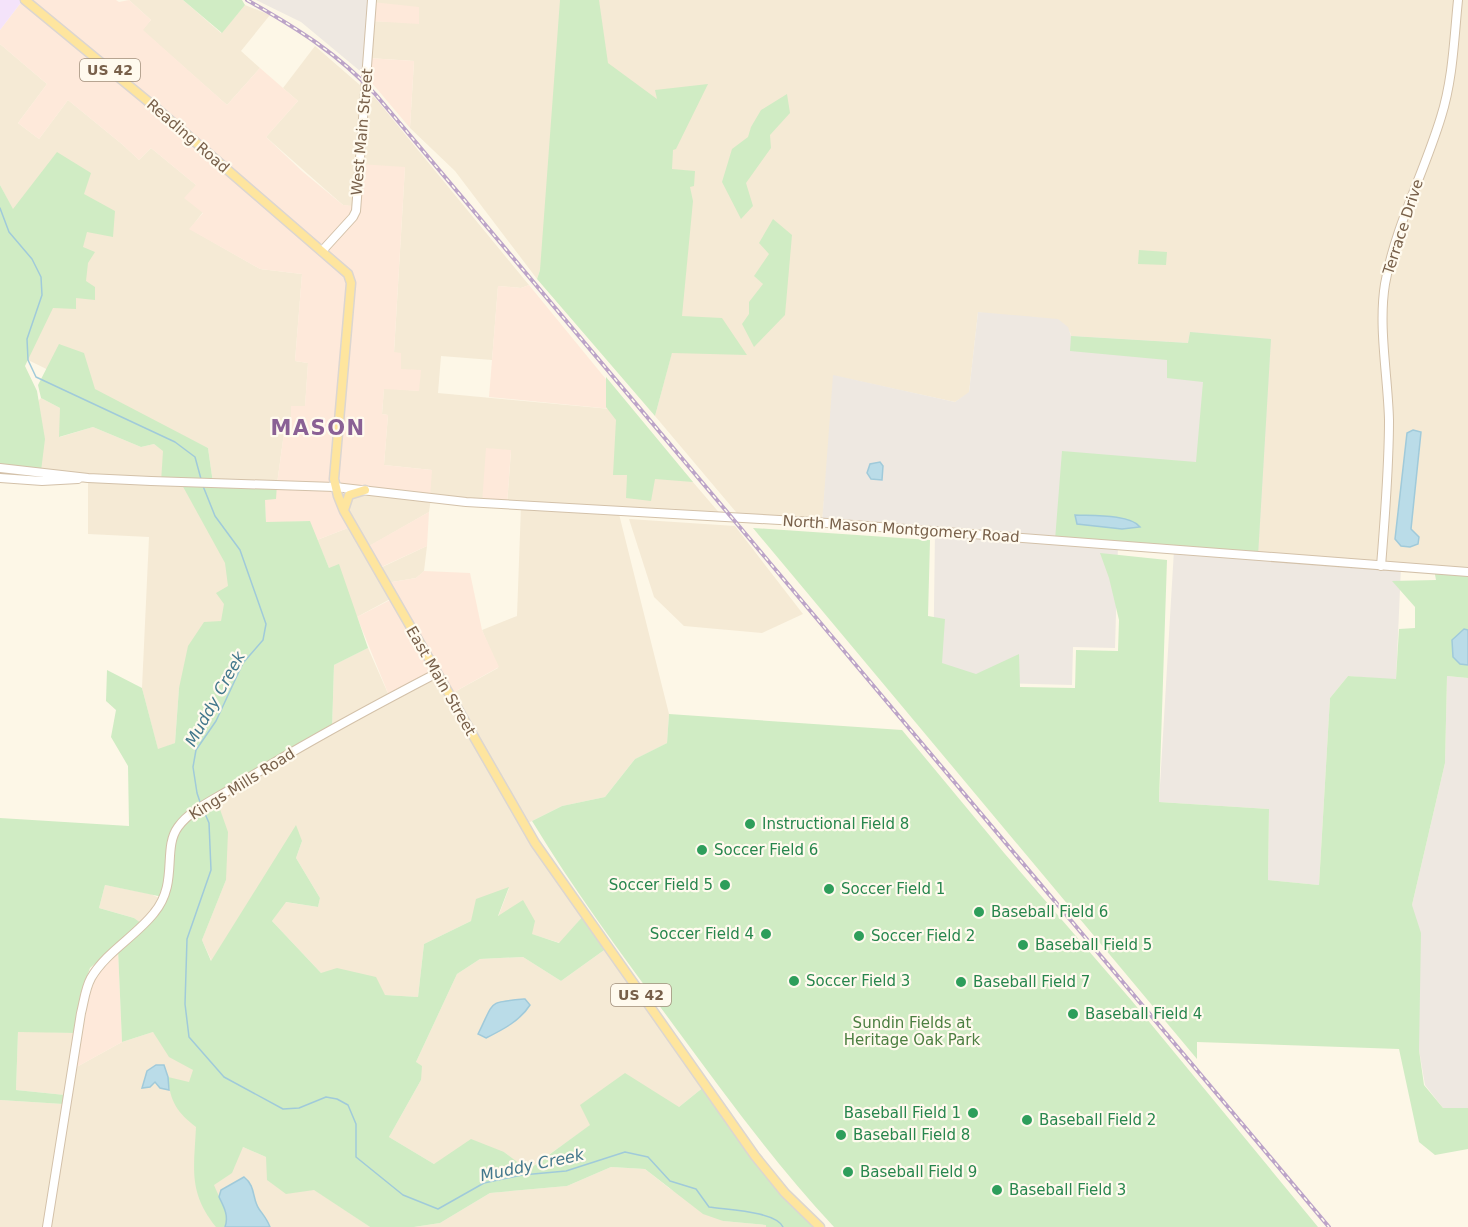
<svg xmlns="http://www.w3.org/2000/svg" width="1468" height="1227" font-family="'DejaVu Sans',sans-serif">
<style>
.residential{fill:#f5ead5}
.commercial{fill:#fee9da}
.industrial{fill:#eee8e1}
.education{fill:#f4e3fa}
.green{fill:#d0ecc4}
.water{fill:#badce8;stroke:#a0cada;stroke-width:1.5}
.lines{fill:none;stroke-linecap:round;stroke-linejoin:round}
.stream{stroke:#a0cada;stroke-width:1.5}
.secondary-casing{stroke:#d3c1a9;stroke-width:10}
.primary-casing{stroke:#dcd6d0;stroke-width:11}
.secondary{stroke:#fff;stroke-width:8}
.primary{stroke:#fee59e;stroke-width:8}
.rail-casing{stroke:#bca4c8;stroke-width:4}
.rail{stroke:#fffaee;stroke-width:1.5;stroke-dasharray:4.5;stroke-linecap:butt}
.leisure-dot{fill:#2e9e5b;stroke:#fffaee;stroke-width:2}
.labels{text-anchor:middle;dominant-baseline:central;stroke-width:4.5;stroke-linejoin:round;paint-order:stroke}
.shield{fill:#fffaee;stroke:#a08e7b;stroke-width:1.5}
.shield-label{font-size:14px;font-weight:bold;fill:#78604a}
.street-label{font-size:15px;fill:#78604a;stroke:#fffaee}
.leisure-label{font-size:15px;fill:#27864d;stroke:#fffaee;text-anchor:start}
.park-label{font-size:15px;fill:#4c7f41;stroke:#fffaee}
.water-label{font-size:16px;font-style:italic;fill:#42778c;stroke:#fffaee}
.district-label{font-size:21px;font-weight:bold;letter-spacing:1.5px;fill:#8a6195;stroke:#fffaee}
</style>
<rect width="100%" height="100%" fill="#fdf7e7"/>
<path class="residential" d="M129 0H183L221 33 245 5 270 15 241 51 260 68 227 105 142 30 151 20Z
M373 0H1468V572L1258 556 1190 332 1188 343 1071 336 1070 332 978 312 969 393 955 402 835 376 822 523 741 518 655 416 672 352 540 270 537 279 455 171 410 128 414 61 368 58 371 21 419 23 372 2Z
M0 44 47 84 18 123 39 139 68 100 123 145 139 160 151 148 196 185 203 212 190 229 260 269 302 274 295 361 308 363 305 407 291 418H286L277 484 213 483 208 448 28 360 90 174 13 210 0 185Z
M315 46 376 99 529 285 521 288 498 286 492 360 441 356 438 393 632 411 722 516 618 510 669 714 667 743 635 759 605 797 562 806 524 825 584 915 560 943 531 934 498 917 509 888 471 921 424 944 418 997 385 995 321 973 272 921 285 902 318 907 320 898 296 858 302 841 212 962 202 940 226 880 216 798 332 731 334 665 368 648 390 698 437 673 449 695 498 668 482 630 517 616 521 506 507 505 511 451 482 503 431 498 429 512 366 548 378 569 427 546 424 571 421 574 416 578 386 583 394 597 357 617 329 568 317 540 353 526 335 487 432 470 384 465 388 415 382 414 384 388 419 391 401 369 394 353 405 167 356 207 343 205 266 137 298 101 283 88Z
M41 398 60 408V437L93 427 141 447 154 444 164 451 193 483 249 577 179 688 175 743 158 750 142 688 149 537 88 534V478L41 471 38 401Z
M629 519 735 526 803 614 762 633 684 626 654 597Z
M105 885 151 894 163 900 143 925 134 918 99 908Z
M607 948 705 1086 679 1107 591 1125 527 1170 504 1152 434 1164 389 1137 421 1080 416 1062 457 974 480 959 523 957 561 981Z
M18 1031 75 1033 65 1095 16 1090Z
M153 1032 193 1070 200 1197 243 1147 266 1157 370 1227H0V1100L63 1104 73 1069 122 1042Z
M611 1167 645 1169 669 1188 723 1221 766 1225V1227H414L440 1223 490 1193 567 1186Z"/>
<path class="commercial" d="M23 0H116L119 2 129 0 151 20 143 30 227 105 260 68 298 101 266 137 303 172 343 205 355 206 359 164 405 167 394 352 401 353V369L421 370 419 391 384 389 382 414 388 415 384 465 432 470 430 498 336 487 353 526 317 540 309 521 266 523 264 484H277L286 418H291V406H305L308 363 295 361 302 274 260 269 189 229 203 213 184 198 196 185 151 148 139 160 123 145 68 100 39 139 18 123 47 84 0 44V30Z
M372 2 419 7V24L371 21Z
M368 58 414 61 410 128 366 76Z
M529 285 632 411 489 397 498 286 521 288Z
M486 448 511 450 507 505 482 503Z
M429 512 427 546 377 569 365 548Z
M424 571 470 573 482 630 499 667 449 695 436 673 390 698 357 617 394 598 386 583 416 578Z
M118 949 122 1042 73 1069 88 984Z"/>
<path class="industrial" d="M256 0H372L366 76 301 22Z
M978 312 1058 319 1068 327 1071 336 1188 343 1190 332 1271 339 1258 556 1401 567 1396 680 1348 676 1330 698 1319 885 1268 880 1269 809 1159 802 1174 550 1118 545 1115 648 1073 647 1072 685 933 681 935 531 822 523 833 375 955 402 969 392Z
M1447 676 1468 678V1108H1443L1425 1085 1419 1050 1412 905 1445 763Z"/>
<path class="education" d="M0 0H23L0 30Z"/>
<path class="green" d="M183 0H242L245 5 222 33Z
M560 0H599L608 63 657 99 655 90 708 84 676 149 673 150 672 169 695 171 694 186 690 187 693 201 682 316 722 318 747 355 672 353 655 416 537 279 540 270Z
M787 94 790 113 770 135 771 148 746 183 753 206 741 219 722 182 732 149 748 137 751 127 761 110Z
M57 152 91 173 84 194 115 211 113 237 87 232 83 247 95 252 88 263 86 281 95 287V300L76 298V309L53 308 25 366 37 391 45 439 41 471 0 468V185L13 209Z
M773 219 792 235 785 315 754 347 742 324 749 314V302L763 284 754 276 769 254 759 243Z
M1139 250 1167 252 1166 265 1138 264Z
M1190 332 1271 339 1258 556 1055 540 1062 451 1196 462 1203 382 1167 378V360L1070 351 1071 336 1188 343Z
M59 344 84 353 95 389 208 448 213 483 277 484 276 499 265 500 266 522 310 521 329 568 339 564 368 648 334 665 332 730 216 798 228 832 226 880 202 940 211 961 296 825 302 841 296 858 320 898 318 907 286 902 272 921 321 973 337 968 376 977 385 995 418 997 424 944 471 921 476 899 509 887 498 916 523 900 535 921 532 934 559 943 584 915 607 948 561 981 523 957 480 959 457 974 416 1062 422 1066 421 1080 389 1137 434 1164 471 1139 504 1152 528 1170 590 1125 580 1105 625 1073 679 1107 705 1086 761 1165 820 1227H766V1225L723 1221 703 1214 645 1169 611 1167 567 1186 490 1193 440 1223 414 1227H370L314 1190 286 1194 267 1180 266 1157 243 1147 232 1173 214 1185C219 1198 230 1213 225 1227H216C188 1192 194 1169 196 1127 177 1112 170 1102 168 1077L189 1082 193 1070 169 1057 153 1032 122 1042 118 949 143 925 163 900V897L105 885 99 908 134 918 141 923 90 968 80 996 75 1033 18 1032 16 1090 65 1095 63 1104 0 1100V818L129 826 128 766 111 737 116 710 106 701 107 670 142 688 158 749 175 743 179 688 188 646 204 622 221 621 224 604 216 593 228 586 225 563 181 483 161 482 163 451 154 444 141 447 93 427 59 437 60 408 41 398 38 385Z
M606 377 693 482 655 479 651 501 626 498 627 475H613L616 420 606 407Z
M753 528 930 540 928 616 945 619 942 663 976 674 1019 654 1020 687 1075 688 1076 650 1118 651 1119 620 1109 578 1100 553 1167 560 1159 802 1269 809 1268 880 1319 885 1330 698 1348 676 1396 679 1399 629 1415 628V607L1392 581 1436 580 1434 569 1468 572V678L1447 676 1445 763 1412 905 1421 933 1419 1050 1424 1085 1443 1108H1468V1149L1435 1155 1419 1142 1399 1049 1197 1042V1059Z
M669 714 902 730 1005 854 1132 1001 1318 1227H834C776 1165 726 1096 675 1027 626 960 575 892 532 821L562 806 605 797 635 759 667 743Z"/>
<path class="water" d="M1413 430 1421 432 1411 529 1419 537 1418 544 1410 547 1401 546 1395 539 1407 433Z
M880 462 883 466 882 480 871 479 867 473 870 464Z
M1075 515C1090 516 1130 514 1140 527L1122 529 1077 524Z
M1464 629 1468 630V665L1460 664 1453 657 1452 640Z
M525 999 530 1005C520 1021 502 1030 486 1038L478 1034C495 1001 486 1002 525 999Z
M156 1065H164L168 1077 169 1090 160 1088 155 1082 150 1087 142 1088 147 1071Z
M244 1177C256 1186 252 1199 259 1209 264 1216 267 1219 270 1227H225C229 1216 224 1207 219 1197L221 1190Z"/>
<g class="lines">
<path class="stream" d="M0 208 9 232 32 259 41 277 42 295 27 339 28 360 36 377 175 442 195 457 201 479
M200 802 197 793 193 767 196 750 216 721 243 663 263 640 266 624 240 550 215 516 203 486
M203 809 209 823 211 870 187 939 185 1004 189 1037 224 1077 283 1109 299 1108 326 1097 337 1099 348 1105 356 1124V1157L403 1195 438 1209 484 1183 522 1175 566 1171 625 1152 648 1157 670 1181 696 1189 709 1207C726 1210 775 1211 783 1227"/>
<g class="secondary-casing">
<path id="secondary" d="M322 251 353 217 356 211 372 0
M0 468 88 478 151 481 335 487 466 502 814 522 1468 572
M0 478 42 481 78 479
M1381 566C1385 517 1389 469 1389 420 1388 377 1378 327 1385 284 1395 227 1424 173 1441 117 1453 79 1454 39 1458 0
M47 1227 81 1013C84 1002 85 989 91 978 106 952 136 936 154 913 179 883 162 849 178 827 191 809 216 799 234 787 299 746 368 709 437 673"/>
</g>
<g class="primary-casing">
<path id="primary" d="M25 0 156 108 348 274 351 283 334 479 338 496 344 511 535 843 755 1156 785 1193 820 1227
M344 510 349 495 365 490"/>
</g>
<use href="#secondary" class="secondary"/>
<use href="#primary" class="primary"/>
<g class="rail-casing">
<path id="rail" d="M247 0C295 27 339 54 376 95L1329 1227"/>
</g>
<use href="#rail" class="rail"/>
</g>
<g class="leisure-dot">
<circle cx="750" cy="824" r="6"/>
<circle cx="702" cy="850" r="6"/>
<circle cx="725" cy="885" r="6"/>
<circle cx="829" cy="889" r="6"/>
<circle cx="979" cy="912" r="6"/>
<circle cx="766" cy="934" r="6"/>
<circle cx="859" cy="936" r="6"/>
<circle cx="1023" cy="945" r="6"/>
<circle cx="794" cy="981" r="6"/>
<circle cx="961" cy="982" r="6"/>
<circle cx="1073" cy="1014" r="6"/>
<circle cx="973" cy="1113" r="6"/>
<circle cx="1027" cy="1120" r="6"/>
<circle cx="841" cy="1135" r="6"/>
<circle cx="848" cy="1172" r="6"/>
<circle cx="997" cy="1190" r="6"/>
</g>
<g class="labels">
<g class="shield">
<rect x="80" y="59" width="60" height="22" rx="4.5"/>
<rect x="611" y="984" width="60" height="22" rx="4.5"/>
</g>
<g class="shield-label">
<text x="110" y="70">US 42</text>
<text x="641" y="995">US 42</text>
</g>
<g class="street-label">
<text transform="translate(362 132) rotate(-85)">West Main Street</text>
<text transform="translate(188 136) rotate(41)">Reading Road</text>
<text transform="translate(1403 227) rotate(-72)">Terrace Drive</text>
<text transform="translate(901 529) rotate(4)">North Mason Montgomery Road</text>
<text transform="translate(441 681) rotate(60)">East Main Street</text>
<text transform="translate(242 784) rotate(-32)">Kings Mills Road</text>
</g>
<g class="leisure-label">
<text x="762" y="824">Instructional Field 8</text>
<text x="714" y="850">Soccer Field 6</text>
<text x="713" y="885" text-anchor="end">Soccer Field 5</text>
<text x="841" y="889">Soccer Field 1</text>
<text x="991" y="912">Baseball Field 6</text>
<text x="754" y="934" text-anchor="end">Soccer Field 4</text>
<text x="871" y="936">Soccer Field 2</text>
<text x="1035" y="945">Baseball Field 5</text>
<text x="806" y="981">Soccer Field 3</text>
<text x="973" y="982">Baseball Field 7</text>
<text x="1085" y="1014">Baseball Field 4</text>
<text x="961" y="1113" text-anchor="end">Baseball Field 1</text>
<text x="1039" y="1120">Baseball Field 2</text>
<text x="853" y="1135">Baseball Field 8</text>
<text x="860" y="1172">Baseball Field 9</text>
<text x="1009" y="1190">Baseball Field 3</text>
</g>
<g class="park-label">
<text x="912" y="1023">Sundin Fields at<tspan x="912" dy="17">Heritage Oak Park</tspan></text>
</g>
<g class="water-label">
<text transform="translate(215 699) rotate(-61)">Muddy Creek</text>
<text transform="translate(532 1165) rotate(-12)">Muddy Creek</text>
</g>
<g class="district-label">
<text x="318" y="428">MASON</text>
</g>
</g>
</svg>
